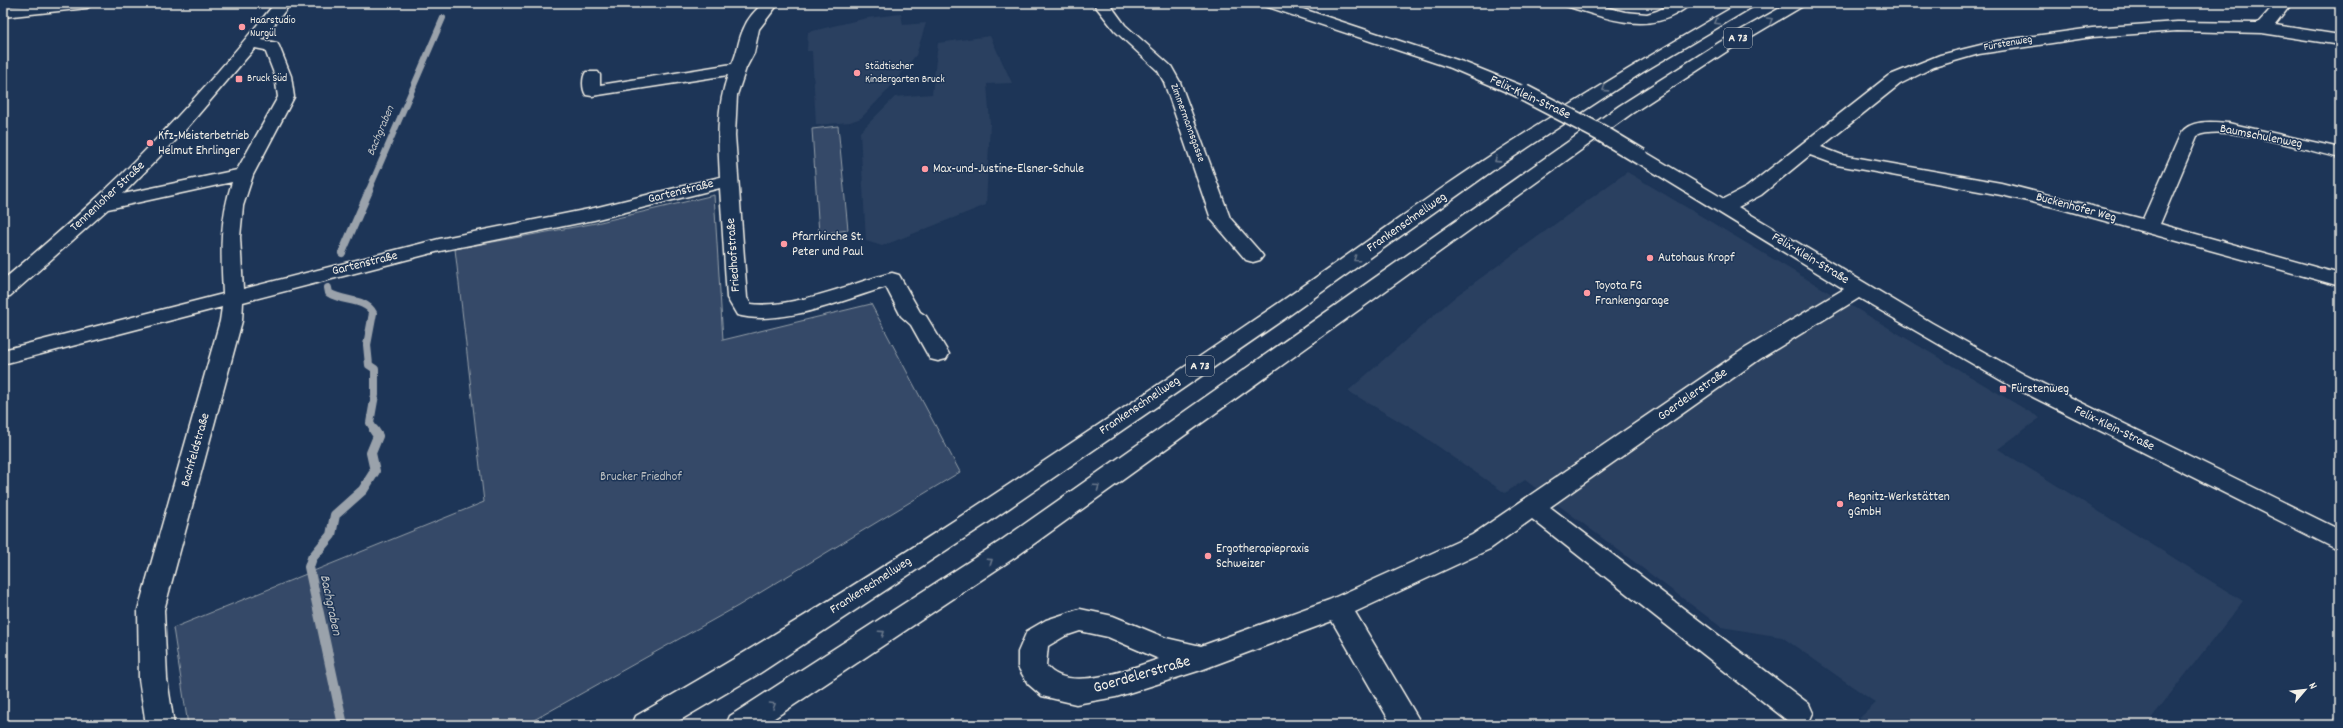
<svg xmlns="http://www.w3.org/2000/svg" width="2343" height="728" font-family="Dekko,sans-serif">
<style>
.built{fill:#2a4060}
.green{fill:#354a67;stroke:#949ea8}
.lines{fill:none;stroke-linecap:round;stroke-linejoin:round}
.stream-far2{stroke:#9aa2ab;stroke-width:6}
.stream-far1{stroke:#9aa2ab;stroke-width:8}
.stream{stroke:#9aa2ab;stroke-width:10}
.minor-casing{stroke:#f4f1e8;stroke-width:3}
.highway-casing{stroke:#f4f1e8;stroke-width:3}
.minor{fill:#1d3557;fill-rule:evenodd}
.highway{fill:#1d3557;fill-rule:evenodd}
.minor-bridge-casing{stroke:#f4f1e8;stroke-width:19;stroke-linecap:butt}
.minor-bridge{stroke:#1d3557;stroke-width:16}
.oneway{stroke:#68778a}
.poi-dot{fill:#ff9aa2;stroke:#1d3557;stroke-width:1.5}
.labels{text-anchor:middle;dominant-baseline:central;stroke-width:3;stroke-linejoin:round;paint-order:stroke}
.far-poi-label{font-size:11px;fill:#f4f1e8;stroke:#1d3557;text-anchor:start}
.far-street-label{font-size:11px;fill:#f4f1e8;stroke:#1d3557}
.shield{fill:#1d3557;stroke:#b4b9bc;stroke-width:1}
.shield-label{font-size:12px;font-weight:bold;fill:#f4f1e8}
.far-water-label{font-size:12px;font-style:italic;fill:#c0c3c4;stroke:#1d3557}
.street-label{font-size:13px;fill:#f4f1e8;stroke:#1d3557}
.poi-label{font-size:13px;fill:#f4f1e8;stroke:#1d3557;text-anchor:start}
.park-label{font-size:13px;fill:#bbbfc1;stroke:#1d3557}
.water-label{font-size:14px;font-style:italic;fill:#c0c3c4;stroke:#1d3557}
.near-street-label{font-size:16px;fill:#f4f1e8;stroke:#1d3557}
</style>
<rect width="100%" height="100%" fill="#1d3557"/>
<filter id="ink" filterUnits="userSpaceOnUse"><feTurbulence type="fractalNoise" baseFrequency=".025" numOctaves="2"/><feDisplacementMap in="SourceGraphic" scale="8" xChannelSelector="R" yChannelSelector="G"/><feConvolveMatrix kernelMatrix="1 2 1 2 8 2 1 2 1" color-interpolation-filters="sRGB"/></filter>
<g filter="url(#ink)">
<path class="built" d="M901 14 903 25 926 23 916 55 887 91 861 118 850 122 816 125 812 51H807L808 32 867 18Z
M990 36 1012 83 987 84 990 124 986 205 882 246 866 241 860 132 895 97 932 94 938 43Z
M1627 172 2040 418 1998 449 2243 601 2146 725H1852L1876 703 1782 637 1721 627 1525 480 1505 493 1416 431 1348 391 1456 296Z"/>
<path class="green" d="M838 126 848 230 819 234 812 129Z
M714 195 723 340 871 304 960 472 738 606 525 725H188L173 628 484 502 455 249 596 223Z"/>
<g class="lines">
<path class="stream-far2" d="M368 192 443 18"/>
<path class="stream-far1" d="M342 253 369 191
M328 288 329 293C342 302 366 298 373 313L367 345 369 365 375 369V395L370 423 375 431"/>
<path class="stream" d="M343 725 309 567 312 558 331 535 335 515 363 490 375 471 371 453 378 436 374 430"/>
<g class="minor-casing">
<path id="minor" d="M45 3H95L87 8 3 17V7Z
M275 3H291L262 40 277 43 279 46 291 76 294 97 253 175 243 206 240 237 243 289 439 239 594 208 720 177C718 142 716 108 728 75L592 96 586 95C582 89 582 77 586 72H598L600 75V85L732 64C738 52 738 40 744 28 748 18 755 11 763 3H779L759 29 754 53 746 68 737 95 735 135 747 298 751 304C792 309 851 283 892 273L899 275 920 312 926 316 949 354 946 359 938 361 930 359 911 325 901 316 886 287C843 300 781 327 737 315L727 298 720 188 594 220 440 251 243 302 242 321 164 610 167 679 174 725H146L139 679 138 610 220 321 222 307 3 364V350L223 294C221 252 219 223 232 182L108 209 10 296 3 297V280C43 246 83 212 121 175 176 121 227 63 275 3ZM255 48 265 50 275 76 278 97 237 170 123 194 181 135Z
M1093 3H1109L1125 25 1171 66 1180 82 1230 218 1260 252 1263 256 1260 260 1253 262 1246 260 1211 219 1164 82 1158 71 1115 31Z
M1262 3H1285L1463 62 1530 89 1532 93 1530 97H1518L1451 68 1265 6Z
M1563 3H1588L1625 12 1647 14 1657 11 1673 3H1691C1687 8 1681 11 1676 14 1642 34 1600 16 1566 6Z
M2276 3H2292L2275 25 2340 35V45L2262 33 2177 31 2092 37 1979 54 1934 67 1900 84 1821 147 1842 155 2001 183 2143 219 2181 133C2191 119 2214 122 2228 123L2340 148V158C2309 151 2224 123 2197 136L2160 224 2340 274V286L2054 207 2001 195 1837 165 1810 155 1761 195 1738 207 1932 323 2025 375 2340 530V551L2009 385 1859 298 1760 359 1550 507 1809 704 1813 713 1809 722 1801 725 1789 722 1532 519 1490 549 1355 612 1422 725H1392L1332 621 1201 670 1116 697 1076 704 1042 696 1028 684 1018 667V652L1027 631 1046 620 1080 609 1113 616 1166 638 1201 646 1329 600 1472 535 1744 349 1844 289 1635 161 1632 157 1635 153H1647L1724 199 1747 187 1888 76 1940 55 1997 41 2092 28 2177 22 2258 23ZM1080 631 1108 637 1159 659C1131 668 1067 695 1046 665L1048 646 1065 636Z"/>
</g>
<g class="highway-casing">
<path id="highway" d="M1740 3H1759L1643 72 1492 171 1284 319 986 524 760 673 672 725H632L636 716C854 592 1062 450 1270 309 1341 261 1410 209 1481 162 1566 106 1652 54 1740 3Z
M1789 3H1808L1732 48 1631 114 1017 556 764 725H726L730 716 999 542 1619 106 1720 42Z"/>
</g>
<use href="#minor" class="minor"/>
<use href="#highway" class="highway"/>
<g class="minor-bridge-casing">
<path id="minor-bridge" d="M1524 93 1601 133 1641 157"/>
</g>
<use href="#minor-bridge" class="minor-bridge"/>
</g>
<defs><path id="oneway-chevron" d="M-2-3.5L2.5 0L-2 3.5" fill="none" stroke-width="1.6" stroke-linecap="round" stroke-linejoin="round"/></defs>
<g class="oneway">
<use href="#oneway-chevron" transform="translate(1770 20) rotate(-30)"/>
<use href="#oneway-chevron" transform="translate(1717 22) rotate(150)"/>
<use href="#oneway-chevron" transform="translate(1605 89) rotate(147)"/>
<use href="#oneway-chevron" transform="translate(1497 160) rotate(147)"/>
<use href="#oneway-chevron" transform="translate(1356 259) rotate(145)"/>
<use href="#oneway-chevron" transform="translate(1097 487) rotate(-35)"/>
<use href="#oneway-chevron" transform="translate(990 561) rotate(-34)"/>
<use href="#oneway-chevron" transform="translate(882 633) rotate(-34)"/>
<use href="#oneway-chevron" transform="translate(773 705) rotate(-31)"/>
</g>
</g>
<g class="poi-dot">
<circle cx="242" cy="27" r="4"/>
<circle cx="857" cy="73" r="4"/>
<rect x="235" y="75" width="8" height="8" rx="2"/>
<circle cx="150" cy="143" r="4"/>
<circle cx="925" cy="169" r="4"/>
<circle cx="784" cy="244" r="4"/>
<circle cx="1650" cy="258" r="4"/>
<circle cx="1587" cy="293" r="4"/>
<rect x="1999" y="385" width="8" height="8" rx="2"/>
<circle cx="1840" cy="504" r="4"/>
<circle cx="1208" cy="556" r="4"/>
</g>
<g class="labels">
<g class="far-poi-label">
<text x="250" y="21">Haarstudio<tspan x="250" dy="13">Nurgül</tspan></text>
<text x="865" y="67">Städtischer<tspan x="865" dy="13">Kindergarten Bruck</tspan></text>
<text x="247" y="79">Bruck Süd</text>
</g>
<g class="far-street-label">
<text transform="translate(2008 44) rotate(-10)">Fürstenweg</text>
<text transform="translate(1187 123) rotate(70)">Zimmermannsgasse</text>
</g>
<g class="shield">
<rect x="1724" y="28" width="28" height="20" rx="3"/>
<rect x="1186" y="356" width="28" height="20" rx="3"/>
</g>
<g class="shield-label">
<text x="1738" y="38">A 73</text>
<text x="1200" y="366">A 73</text>
</g>
<g class="far-water-label">
<text transform="translate(381 131) rotate(-67)">Bachgraben</text>
</g>
<g class="street-label">
<text transform="translate(1530 98) rotate(25)">Felix-Klein-Straße</text>
<text transform="translate(2261 137) rotate(11)">Baumschulenweg</text>
<text transform="translate(681 192) rotate(-14)">Gartenstraße</text>
<text transform="translate(108 197) rotate(-43)">Tennenloher Straße</text>
<text transform="translate(2076 208) rotate(15)">Buckenhofer Weg</text>
<text transform="translate(1407 223) rotate(-35)">Frankenschnellweg</text>
<text transform="translate(734 255) rotate(-94)">Friedhofstraße</text>
<text transform="translate(1810 259) rotate(31)">Felix-Klein-Straße</text>
<text transform="translate(365 264) rotate(-14)">Gartenstraße</text>
<text transform="translate(1693 395) rotate(-35)">Goerdelerstraße</text>
<text transform="translate(1140 406) rotate(-34)">Frankenschnellweg</text>
<text transform="translate(2114 429) rotate(26)">Felix-Klein-Straße</text>
<text transform="translate(196 450) rotate(-74)">Bachfeldstraße</text>
<text transform="translate(871 586) rotate(-33)">Frankenschnellweg</text>
</g>
<g class="poi-label">
<text x="158" y="136">Kfz-Meisterbetrieb<tspan x="158" dy="15">Helmut Ehrlinger</tspan></text>
<text x="933" y="169">Max-und-Justine-Elsner-Schule</text>
<text x="792" y="237">Pfarrkirche St.<tspan x="792" dy="15">Peter und Paul</tspan></text>
<text x="1658" y="258">Autohaus Kropf</text>
<text x="1595" y="286">Toyota FG<tspan x="1595" dy="15">Frankengarage</tspan></text>
<text x="2011" y="389">Fürstenweg</text>
<text x="1848" y="497">Regnitz-Werkstätten<tspan x="1848" dy="15">gGmbH</tspan></text>
<text x="1216" y="549">Ergotherapiepraxis<tspan x="1216" dy="15">Schweizer</tspan></text>
</g>
<g class="park-label">
<text x="641" y="477">Brucker Friedhof</text>
</g>
<g class="water-label">
<text transform="translate(330 605) rotate(78)">Bachgraben</text>
</g>
<g class="near-street-label">
<text transform="translate(1142 675) rotate(-16)">Goerdelerstraße</text>
</g>
</g>
<rect width="2343" height="728" fill="none" stroke="#1d3557" stroke-width="16"/>
<rect x="8" y="8" width="2327" height="712" fill="none" stroke="#f4f1e8" stroke-width="1.5" filter="url(#ink)"/>
<g transform="translate(2305 690) rotate(62)" stroke="#1d3557" stroke-width="3" paint-order="stroke">
<path d="M0-3L7 15L0 10L-7 15Z" fill="#f4f1e8"/>
<text y="-6" font-size="11" font-weight="bold" text-anchor="middle" fill="#f4f1e8">N</text>
</g>
</svg>
